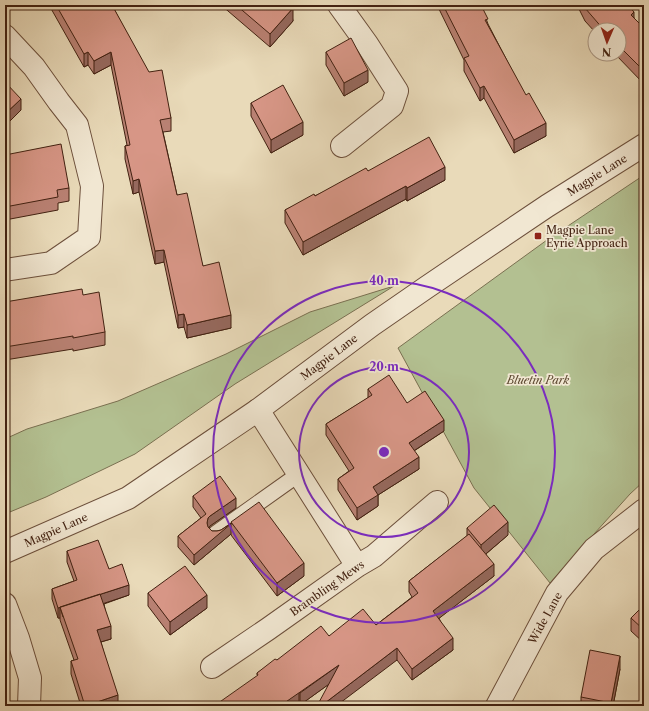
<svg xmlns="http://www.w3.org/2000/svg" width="649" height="711" font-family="'Libre Caslon Text',serif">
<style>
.green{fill:#b3c091;stroke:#7a7051}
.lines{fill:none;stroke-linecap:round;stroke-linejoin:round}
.service-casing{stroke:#6c4f3b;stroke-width:17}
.minor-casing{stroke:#6c4f3b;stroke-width:24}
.tertiary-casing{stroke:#6c4f3b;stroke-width:24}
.service{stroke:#f1e7d2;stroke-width:15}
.minor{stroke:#f1e7d2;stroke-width:22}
.tertiary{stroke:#f1e7d2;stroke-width:22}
.wall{fill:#b98173;stroke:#422111}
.shaded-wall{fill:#96695e;stroke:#422111}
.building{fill:#d79686;stroke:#422111}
.ring{fill:none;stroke:#7b2cbf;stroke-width:2}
.poi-dot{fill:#8f2418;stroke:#f1e7d2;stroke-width:1.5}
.labels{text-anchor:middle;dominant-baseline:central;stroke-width:3.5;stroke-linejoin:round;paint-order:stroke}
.street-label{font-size:11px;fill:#422111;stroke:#f1e7d2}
.poi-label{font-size:11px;fill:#422111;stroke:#f1e7d2;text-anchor:start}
.park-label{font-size:11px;font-style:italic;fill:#5e4931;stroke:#f1e7d2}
.centre{fill:#7b2cbf;stroke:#f1e7d2;stroke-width:2}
.ring-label{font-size:12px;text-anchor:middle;font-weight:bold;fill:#7b2cbf;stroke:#f1e7d2;stroke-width:3.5;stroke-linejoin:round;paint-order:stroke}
</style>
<rect width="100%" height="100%" fill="#e9dab9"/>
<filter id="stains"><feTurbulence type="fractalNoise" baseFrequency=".005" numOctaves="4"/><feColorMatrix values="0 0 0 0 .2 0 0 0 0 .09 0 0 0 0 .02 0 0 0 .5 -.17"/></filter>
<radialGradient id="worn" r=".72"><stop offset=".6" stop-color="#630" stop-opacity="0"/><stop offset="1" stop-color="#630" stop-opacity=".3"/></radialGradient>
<path class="green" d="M644 175V481L630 494 550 583 474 488 398 348 547 240Z
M394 286 235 384 135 454 46 497 5 514V439L27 429 118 401 226 354 310 312Z"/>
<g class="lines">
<g class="service-casing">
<path id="service" d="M216 533 299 474"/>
</g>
<g class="minor-casing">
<path id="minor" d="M339 5 367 44 397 91 392 106 342 146
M5 36 34 67 59 102 77 125 92 186 89 237 51 263 5 270
M258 410 357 566
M5 604 18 638 30 678 29 706
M212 667 268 629 357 566 374 556 437 502
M497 706 557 593 594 549 644 510"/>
</g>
<g class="tertiary-casing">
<path id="tertiary" d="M5 552 128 498 258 410 372 325 427 287 547 206 644 145"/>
</g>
<use href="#service" class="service"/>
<use href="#minor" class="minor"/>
<use href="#tertiary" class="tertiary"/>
</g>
<path class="wall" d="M49 5H112L171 118V131L163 132 177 195 203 266 231 328 187 338 184 327 178 328 164 262 155 264 139 192 133 194 125 159V146L127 145 111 65 94 74 88 65 84 67Z
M221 5H290L293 21 270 47Z
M438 5H481L488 24 546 136 514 153 484 98 480 101 464 71V60L438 7Z
M577 5H628L634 18 644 28V84L615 54H619V30H595V32L585 21Z
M326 52 368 82 344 96 326 65Z
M251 103 303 135 271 153 251 116Z
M5 155 69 188V201L58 203V210L5 220Z
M368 171 445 180 407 201 406 199 303 255 285 223V210Z
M83 295 105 332V345L73 351V349L5 360V302Z
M368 389 407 403 444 431 414 451 419 469 378 495V506L357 520 338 490V479L349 471 326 435V424L368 398Z
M193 496 236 508 210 526 209 528 212 531H217L221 530 231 523 304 576 277 596 231 535V534L194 565 178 547V536L201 518 193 507Z
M467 528 508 535 486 554 494 576 439 618 453 650 412 680 397 660 329 684 300 705 257 675V673L277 660 329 636 376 625 412 597 409 592V581L467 536Z
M67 551 109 569 129 595 104 604 111 639 101 642 118 706H81L71 674V661L74 660 60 620V618H58L52 599V589L74 581 67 562Z
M148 593 207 608 170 635 148 606Z
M644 605V643L631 631V618Z
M620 669 613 706H581V697Z"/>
<path class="shaded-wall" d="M293 8V21L270 47V34Z
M634 12V25L631 15Z
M88 52V65L84 67V54Z
M111 52V65L94 74V61Z
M368 70V82L344 96V83Z
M484 86V98L480 101V88Z
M21 99V110L5 126V114Z
M303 122V135L271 153V140Z
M546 123V136L514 153V140Z
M445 167V180L407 201V188Z
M139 179V192L133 194V181Z
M406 186V199L303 255V242Z
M164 250V262L155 264V251Z
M184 314V327L178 328V315Z
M231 315V328L187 338V325Z
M444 420V431L409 454V443Z
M419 457V469L378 495V506L357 520V508L373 487Z
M236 498V508L210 526 208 529 207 523 208 518 210 516Z
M508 522V535L481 558V545Z
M231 523V534L194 565V555Z
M304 563V576L277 596V583Z
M494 564V576L433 623V611Z
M129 585V595L63 617 60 607V618H58V608Z
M207 595V608L170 635V622Z
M111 626V639L97 643V630Z
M453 638V650L412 680V669Z
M397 648V660L336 706H321Z
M620 656V669L613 706H611V703Z
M339 665V677L300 705V693Z
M299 692V704L296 706H280Z
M118 695V706H85Z"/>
<path class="building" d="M56 5H112L149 72 162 70 171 118 160 120 177 195 187 193 203 266 219 262 231 315 187 325 184 314 178 315 164 250 155 251 139 179 133 181 125 146 130 145 111 52 94 61 88 52 84 54Z
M236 5H290L293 8 270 34Z
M443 5H481L488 19 485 20 526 95 529 93 546 123 514 140 484 86 480 88 464 58 469 56Z
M583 5H628L634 12 631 15 644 28V71L619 46V30H604L585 8Z
M351 38 368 70 344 83 326 52Z
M5 82 21 99 5 114Z
M283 85 303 122 271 140 251 103Z
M429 137 445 167 407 188 406 186 303 242 285 210 314 194 315 196 366 168 368 171Z
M61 144 69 188 57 190 58 197 5 207V155Z
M82 289 83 295 99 292 105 332 73 338V336L5 347V302Z
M389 375 407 403 425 391 444 420 409 443 419 457 373 487 378 495 357 508 338 479 354 468 326 424 372 395 368 389Z
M220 476 236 498 210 516 208 518 207 523 208 527 212 531H217L221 530 232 523 194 555 178 536 206 514 193 496Z
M259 502 304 563 277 583 231 522Z
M494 505 508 522 481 545 467 528Z
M469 534 494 564 433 611 453 638 412 669 397 648 321 706H317L339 665 280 706H214L258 675 257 673 275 659 277 660 321 626 329 636 363 609 376 625 418 593 409 581Z
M98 540 109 569 122 564 129 585 58 608 52 589 77 580 67 551Z
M185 566 207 595 170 622 148 593Z
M100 594 111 626 97 630 118 695 85 706 71 661 78 659 60 607Z
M644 605V630L631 618Z
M590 650 620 656 611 703 581 697Z"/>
<g class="ring">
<circle cx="384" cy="452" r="85"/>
<circle cx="384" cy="452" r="171"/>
</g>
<rect class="poi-dot" x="534" y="232" width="8" height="8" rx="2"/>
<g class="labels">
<g class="street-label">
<text transform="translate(597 175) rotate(-32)">Magpie Lane</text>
<text transform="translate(329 357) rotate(-37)">Magpie Lane</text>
<text transform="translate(56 530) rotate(-24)">Magpie Lane</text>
<text transform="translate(327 588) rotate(-35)">Brambling Mews</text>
<text transform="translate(545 618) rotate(-61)">Wide Lane</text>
</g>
<g class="poi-label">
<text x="546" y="230">Magpie Lane<tspan x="546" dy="13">Eyrie Approach</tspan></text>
</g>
<g class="park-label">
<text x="538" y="380">Bluetin Park</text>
</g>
</g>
<circle cx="384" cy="452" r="6" class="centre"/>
<g class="ring-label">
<text x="384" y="285">40 m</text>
<text x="384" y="371">20 m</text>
</g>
<rect width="649" height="711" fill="none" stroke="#e9dab9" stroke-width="20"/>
<rect x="6" y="6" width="637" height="699" fill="none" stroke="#422111" stroke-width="2"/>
<rect x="10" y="10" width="629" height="691" fill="none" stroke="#422111"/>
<g transform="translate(607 42) rotate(182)"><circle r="19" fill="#f1e7d2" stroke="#ab9885"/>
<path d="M0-3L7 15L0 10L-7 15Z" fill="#8f2418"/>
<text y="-6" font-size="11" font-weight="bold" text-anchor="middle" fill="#422111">N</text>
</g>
<rect width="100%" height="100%" filter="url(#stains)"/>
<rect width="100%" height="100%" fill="url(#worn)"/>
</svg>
